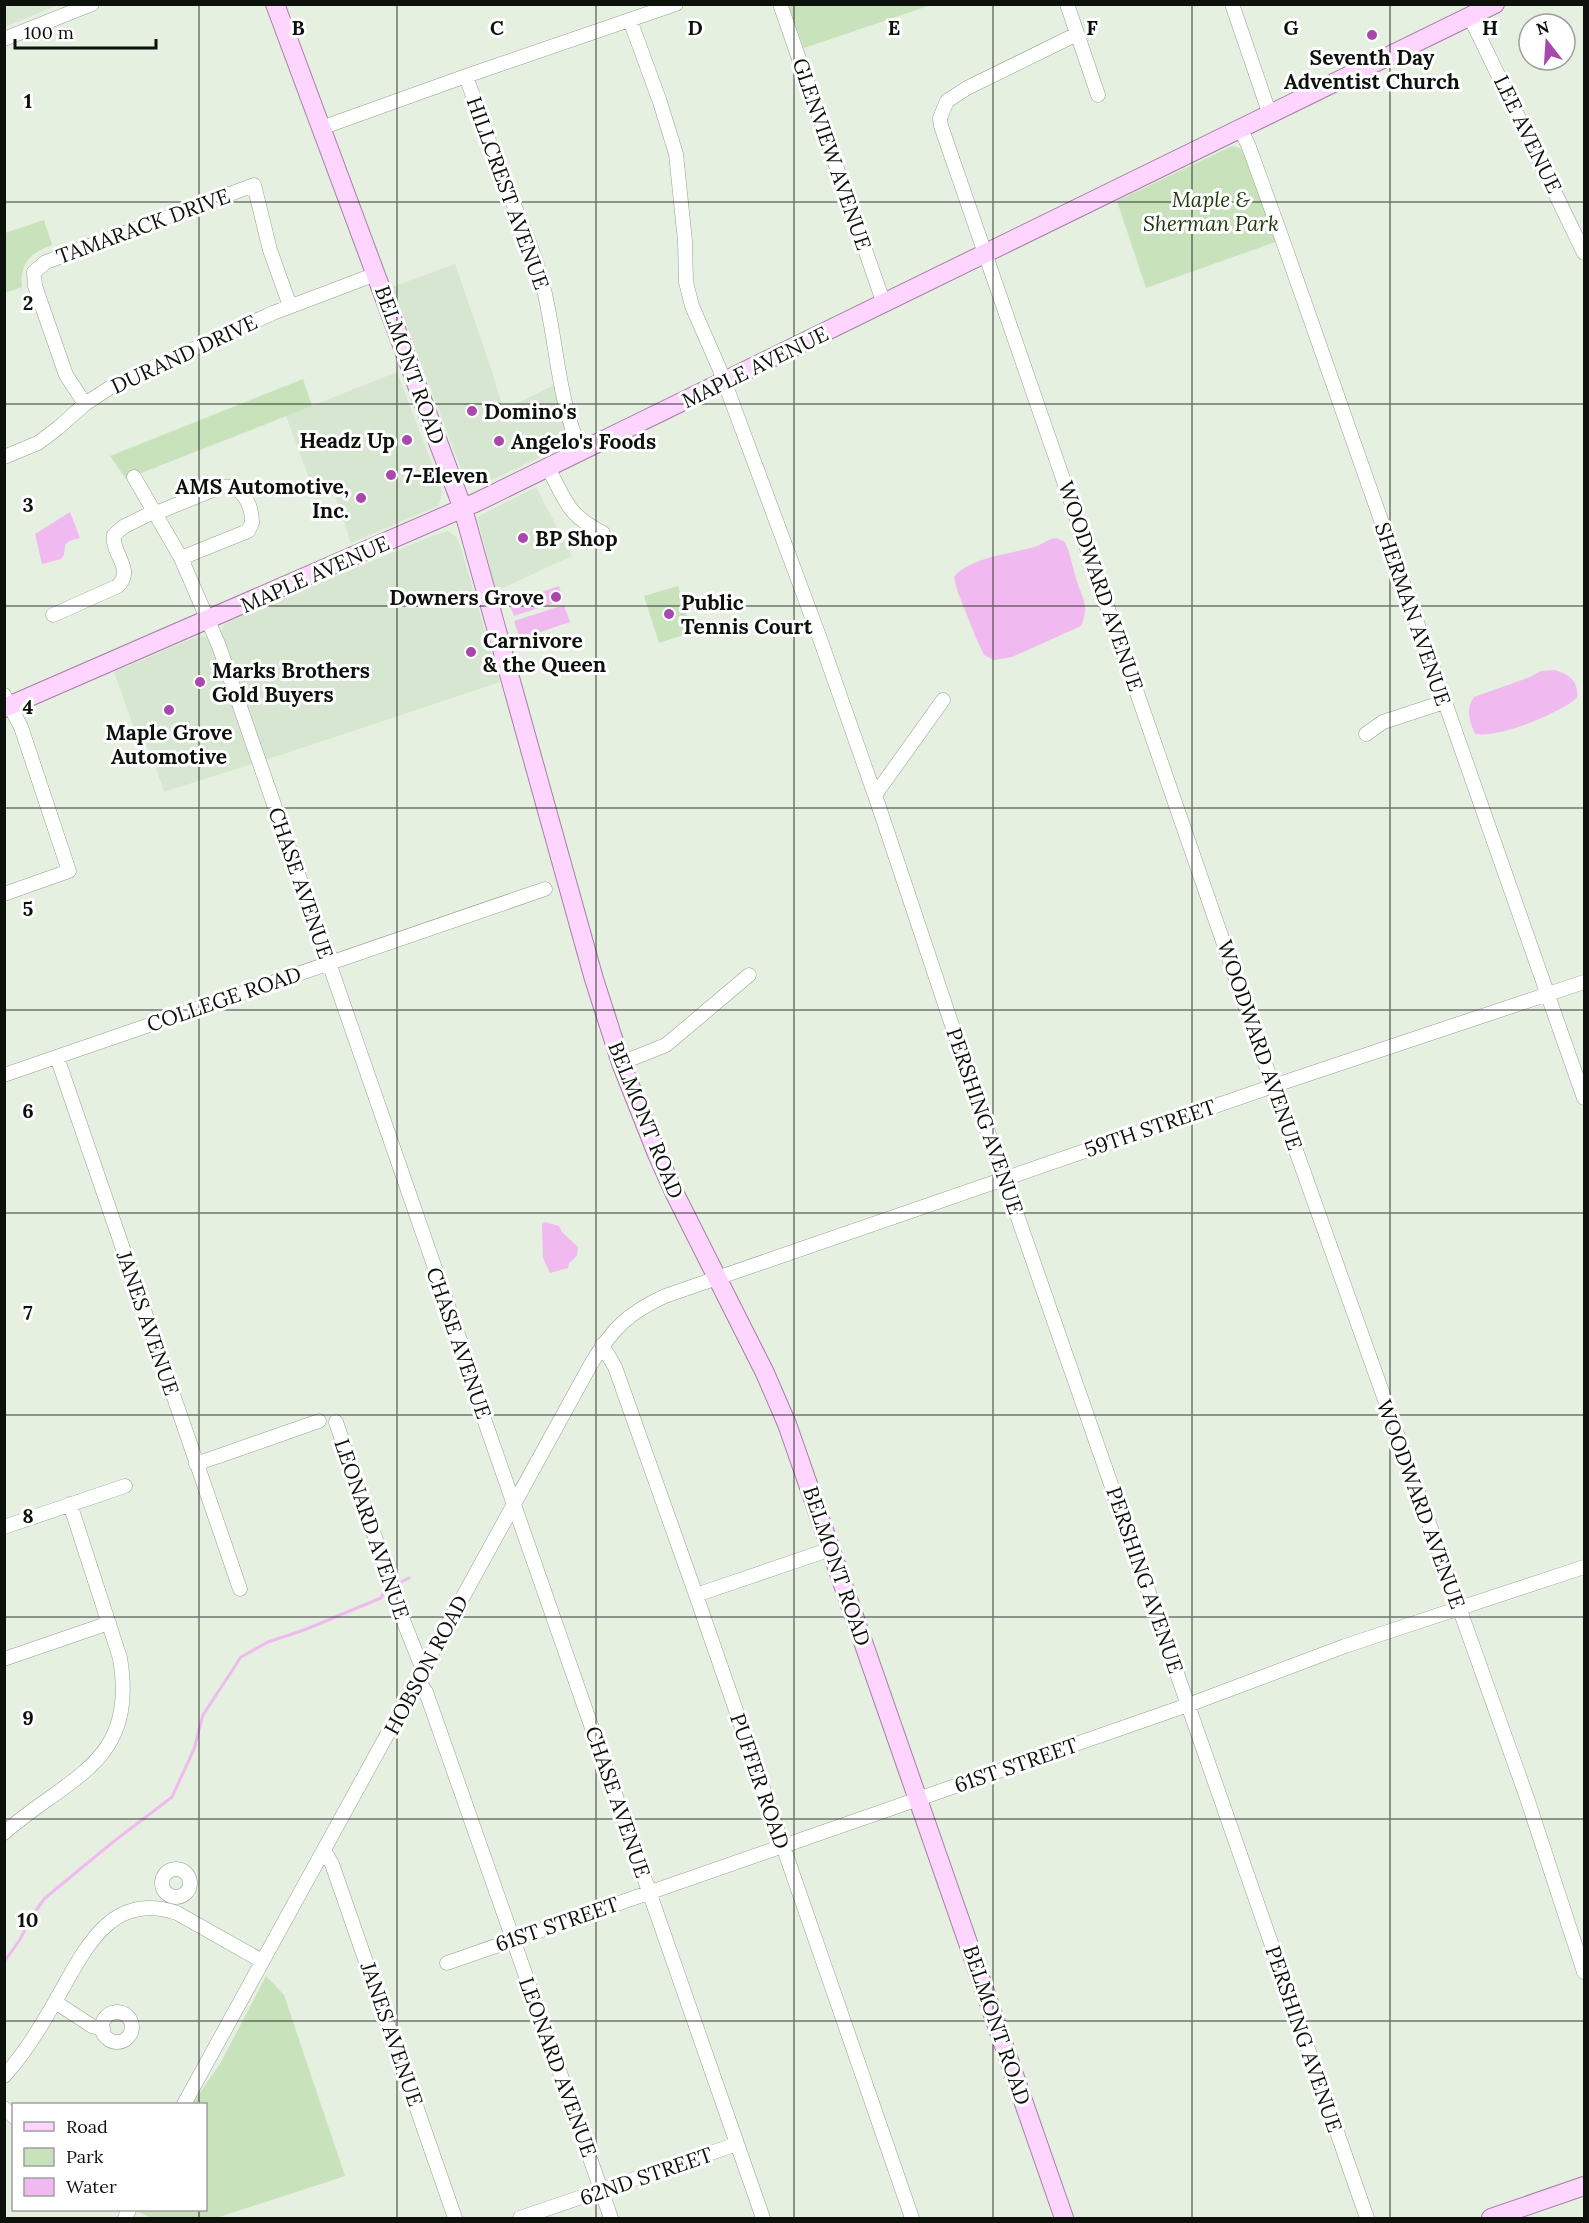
<svg xmlns="http://www.w3.org/2000/svg" width="1589" height="2223" font-family="Lora,serif">
<style>
.built{fill:#d7e6d0}
.green{fill:#c8e2bc}
.water{fill:#f0baf0}
.lines{fill:none;stroke-linecap:round;stroke-linejoin:round}
.stream{stroke:#f0baf0;stroke-width:3}
.minor-casing{stroke:#96a092;stroke-width:15}
.major-casing{stroke:#a87ea9;stroke-width:20}
.minor{stroke:#fff;stroke-width:14}
.major{stroke:#fdd5fe;stroke-width:18}
.grid{fill:none;stroke:#0d110c;stroke-width:1.5;stroke-opacity:0.55}
.poi-dot{fill:#a947ad;stroke:#fff;stroke-width:2}
.labels{text-anchor:middle;dominant-baseline:central;stroke-width:6;stroke-linejoin:round;paint-order:stroke}
.poi-label{font-size:21px;font-weight:bold;fill:#0d110c;stroke:#fff;text-anchor:start}
.street-label{font-size:21px;fill:#0d110c;stroke:#fff}
.park-label{font-size:21px;font-style:italic;fill:#1d370c;stroke:#fff}
.grid-label{font-size:20px;text-anchor:middle;font-weight:bold;fill:#0d110c;stroke:#fff;stroke-width:6;stroke-linejoin:round;paint-order:stroke}
</style>
<rect width="100%" height="100%" fill="#e5f0e0"/>
<path class="built" d="M5 4H58V5L5 27Z
M455 264 492 371 503 410 556 384 568 438 563 446 479 486 470 484 464 476 392 287Z
M397 372 442 490 441 498 438 506 433 508 351 543 330 480 312 486 286 416Z
M536 487 572 556 496 591 477 517Z
M448 531 457 538 460 545 500 682 265 760 223 639 221 632 224 625 231 620 432 536Z
M200 635 206 637 211 645 252 764 164 792 151 752 134 728 114 672Z"/>
<path class="green" d="M788 5V4L931 5 804 48Z
M1232 146 1240 148 1245 154 1278 241 1146 288 1117 201Z
M44 220 52 245C31 252 19 264 22 287L5 293V233Z
M303 379 312 406 126 479 110 456Z
M678 586 692 632 659 643 644 596Z
M266 1976 284 1995 345 2176 216 2218H152L135 2211 206 2210V2104H192L220 2064Z"/>
<path class="water" d="M70 512 80 538 69 541 65 545 64 555 61 559 42 564 35 534Z
M1056 538 1065 542C1070 553 1072 564 1075 575 1080 596 1091 603 1081 626L1012 657 994 660 984 655 976 638 957 590 954 577C970 557 1010 554 1034 547 1042 545 1047 539 1056 538Z
M559 586 563 600 514 616 509 603Z
M564 605 570 622 520 639 514 621Z
M1554 670C1569 674 1579 681 1577 698 1558 714 1499 738 1475 734 1470 722 1465 708 1474 697L1530 677 1541 671Z
M545 1222 559 1226 562 1232 578 1247 577 1256 569 1263 568 1268 550 1273 543 1258 542 1224Z"/>
<g class="lines">
<path class="stream" d="M401 1582 409 1578
M4 1962 19 1941 34 1913 45 1898 113 1842 172 1797 194 1749 203 1715 241 1657 268 1642 304 1630 381 1598 384 1592"/>
<g class="minor-casing">
<path id="minor" d="M780 4 884 304
M1067 4 1098 95
M1232 4 1270 115
M1470 17 1584 253
M630 20 660 102 676 154 685 241 686 282 692 306 720 370 819 636 878 804 979 1106 1367 2218
M1077 34 967 88 947 101 940 118 941 126 1273 1086 1527 1798 1584 1972
M4 39 92 4
M466 76C481 119 496 163 514 205 524 229 534 252 541 278 557 335 556 396 581 451
M321 128 466 76 676 4
M1241 130 1249 147 1284 244 1584 1098
M85 404 66 375 35 286 34 272 46 262 254 185 270 250 290 306
M4 457 38 443 58 428 85 404 114 385 273 313 376 274
M548 468C567 502 566 514 603 533
M134 477 181 558 219 646 462 1346 475 1393 763 2218
M156 513 220 487C242 483 252 504 252 523L248 531 181 558
M53 615 118 586C135 569 111 554 114 535L123 527 155 511
M4 695 21 727 69 871 4 894
M1366 734 1383 722 1444 702
M875 795 943 700
M57 1057 240 1589
M621 1063 666 1045 749 975
M4 1075 545 889
M602 1345 615 1367 696 1595 912 2218
M336 1422 403 1620 423 1670
M196 1464 319 1421
M4 1527 125 1486
M696 1595 831 1549
M4 1659 109 1623
M418 1681 426 1692 611 2218
M4 1833C70 1775 138 1763 120 1658L70 1504
M324 1851 332 1864 455 2218
M162 1883a14 14 0 1 1 28 0a14 14 0 1 1-28 0Z
M447 1963 1188 1705 1345 1646 1584 1567
M55 2002 92 2026 103 2029
M102 2027a15 15 0 1 1 30 0a15 15 0 1 1-30 0Z
M4 2076C24 2055 42 2025 56 2000 84 1952 109 1890 177 1913L262 1961
M184 2104 591 1364C612 1329 628 1313 665 1296L1273 1086 1584 982
M4 2108 14 2117
M125 2218 129 2210
M520 2218 737 2144"/>
</g>
<g class="major-casing">
<path id="major" d="M275 4 463 509 594 979 621 1063 657 1154 674 1192 765 1373 787 1424 1064 2218
M4 708 477 502 1495 4
M1491 2218 1584 2186"/>
</g>
<use href="#minor" class="minor"/>
<use href="#major" class="major"/>
</g>
<path class="grid" d="M199 4V2104M397 4V2218M596 4V2218M794 4V2218M993 4V2218M1192 4V2218M1390 4V2218M4 202H1584M4 404H1584M4 606H1584M4 808H1584M4 1010H1584M4 1213H1584M4 1415H1584M4 1617H1584M4 1819H1584M4 2021H1584M199 2210V2218"/>
<g class="poi-dot">
<circle cx="1372" cy="35" r="6"/>
<circle cx="472" cy="411" r="6"/>
<circle cx="407" cy="440" r="6"/>
<circle cx="499" cy="441" r="6"/>
<circle cx="391" cy="475" r="6"/>
<circle cx="361" cy="498" r="6"/>
<circle cx="523" cy="538" r="6"/>
<circle cx="556" cy="597" r="6"/>
<circle cx="669" cy="614" r="6"/>
<circle cx="471" cy="652" r="6"/>
<circle cx="200" cy="682" r="6"/>
<circle cx="169" cy="710" r="6"/>
</g>
<g class="labels">
<g class="poi-label">
<text x="1372" y="57" text-anchor="middle">Seventh Day<tspan x="1372" dy="24">Adventist Church</tspan></text>
<text x="484" y="411">Domino's</text>
<text x="395" y="440" text-anchor="end">Headz Up</text>
<text x="511" y="441">Angelo's Foods</text>
<text x="403" y="475">7-Eleven</text>
<text x="349" y="486" text-anchor="end">AMS Automotive,<tspan x="349" dy="24">Inc.</tspan></text>
<text x="535" y="538">BP Shop</text>
<text x="544" y="597" text-anchor="end">Downers Grove</text>
<text x="681" y="602">Public<tspan x="681" dy="24">Tennis Court</tspan></text>
<text x="483" y="640">Carnivore<tspan x="483" dy="24">&amp; the Queen</tspan></text>
<text x="212" y="670">Marks Brothers<tspan x="212" dy="24">Gold Buyers</tspan></text>
<text x="169" y="732" text-anchor="middle">Maple Grove<tspan x="169" dy="24">Automotive</tspan></text>
</g>
<g class="street-label">
<text transform="translate(1528 134) rotate(64)">LEE AVENUE</text>
<text transform="translate(832 154) rotate(71)">GLENVIEW AVENUE</text>
<text transform="translate(508 193) rotate(70)">HILLCREST AVENUE</text>
<text transform="translate(143 226) rotate(-20)">TAMARACK DRIVE</text>
<text transform="translate(184 354) rotate(-25)">DURAND DRIVE</text>
<text transform="translate(410 365) rotate(70)">BELMONT ROAD</text>
<text transform="translate(755 367) rotate(-26)">MAPLE AVENUE</text>
<text transform="translate(315 574) rotate(-24)">MAPLE AVENUE</text>
<text transform="translate(1101 586) rotate(71)">WOODWARD AVENUE</text>
<text transform="translate(1413 614) rotate(71)">SHERMAN AVENUE</text>
<text transform="translate(301 883) rotate(71)">CHASE AVENUE</text>
<text transform="translate(224 999) rotate(-19)">COLLEGE ROAD</text>
<text transform="translate(1260 1045) rotate(71)">WOODWARD AVENUE</text>
<text transform="translate(646 1120) rotate(68)">BELMONT ROAD</text>
<text transform="translate(985 1121) rotate(71)">PERSHING AVENUE</text>
<text transform="translate(1150 1128) rotate(-19)">59TH STREET</text>
<text transform="translate(148 1323) rotate(71)">JANES AVENUE</text>
<text transform="translate(459 1343) rotate(71)">CHASE AVENUE</text>
<text transform="translate(1421 1504) rotate(70)">WOODWARD AVENUE</text>
<text transform="translate(372 1529) rotate(71)">LEONARD AVENUE</text>
<text transform="translate(837 1566) rotate(71)">BELMONT ROAD</text>
<text transform="translate(1145 1580) rotate(71)">PERSHING AVENUE</text>
<text transform="translate(426 1665) rotate(-62)">HOBSON ROAD</text>
<text transform="translate(1016 1765) rotate(-19)">61ST STREET</text>
<text transform="translate(760 1781) rotate(71)">PUFFER ROAD</text>
<text transform="translate(618 1802) rotate(71)">CHASE AVENUE</text>
<text transform="translate(557 1924) rotate(-19)">61ST STREET</text>
<text transform="translate(997 2025) rotate(71)">BELMONT ROAD</text>
<text transform="translate(392 2034) rotate(71)">JANES AVENUE</text>
<text transform="translate(1304 2039) rotate(71)">PERSHING AVENUE</text>
<text transform="translate(558 2067) rotate(70)">LEONARD AVENUE</text>
<text transform="translate(646 2176) rotate(-19)">62ND STREET</text>
</g>
<g class="park-label">
<text x="1211" y="199">Maple &amp;<tspan x="1211" dy="24">Sherman Park</tspan></text>
</g>
</g>
<g class="grid-label">
<text x="298" y="35">B</text>
<text x="497" y="35">C</text>
<text x="695" y="35">D</text>
<text x="894" y="35">E</text>
<text x="1092" y="35">F</text>
<text x="1291" y="35">G</text>
<text x="1490" y="35">H</text>
<text x="28" y="108">1</text>
<text x="28" y="310">2</text>
<text x="28" y="512">3</text>
<text x="28" y="714">4</text>
<text x="28" y="916">5</text>
<text x="28" y="1118">6</text>
<text x="28" y="1320">7</text>
<text x="28" y="1523">8</text>
<text x="28" y="1725">9</text>
<text x="28" y="1927">10</text>
</g>
<rect width="1589" height="2223" fill="none" stroke="#0d110c" stroke-width="12"/>
<rect x="12" y="2103" width="195" height="108" fill="#ffffff" stroke="#9ea09e" stroke-width="1.5"/>
<rect x="24" y="2122" width="30" height="9" fill="#fdd5fe" stroke="#9ea09e" stroke-width="1.5"/>
<text x="66" y="2133" font-size="18" fill="#0d110c">Road</text>
<rect x="24" y="2148" width="30" height="18" fill="#c8e2bc" stroke="#9ea09e" stroke-width="1.5"/>
<text x="66" y="2163" font-size="18" fill="#0d110c">Park</text>
<rect x="24" y="2178" width="30" height="18" fill="#f0baf0" stroke="#9ea09e" stroke-width="1.5"/>
<text x="66" y="2193" font-size="18" fill="#0d110c">Water</text>
<g transform="translate(1547 42) rotate(343)"><circle r="28" fill="#ffffff" stroke="#9ea09e" stroke-width="1.5"/>
<path d="M0-4.5L10 22L0 15L-10 22Z" fill="#a947ad"/>
<text y="-9" font-size="16" font-weight="bold" text-anchor="middle" fill="#0d110c">N</text>
</g>
<path d="M15 39v9h141v-9" fill="none" stroke="#0d110c" stroke-width="3"/>
<text x="24" y="39" font-size="18" fill="#0d110c" stroke="#ffffff" stroke-width="4.5" paint-order="stroke">100 m</text>
</svg>
